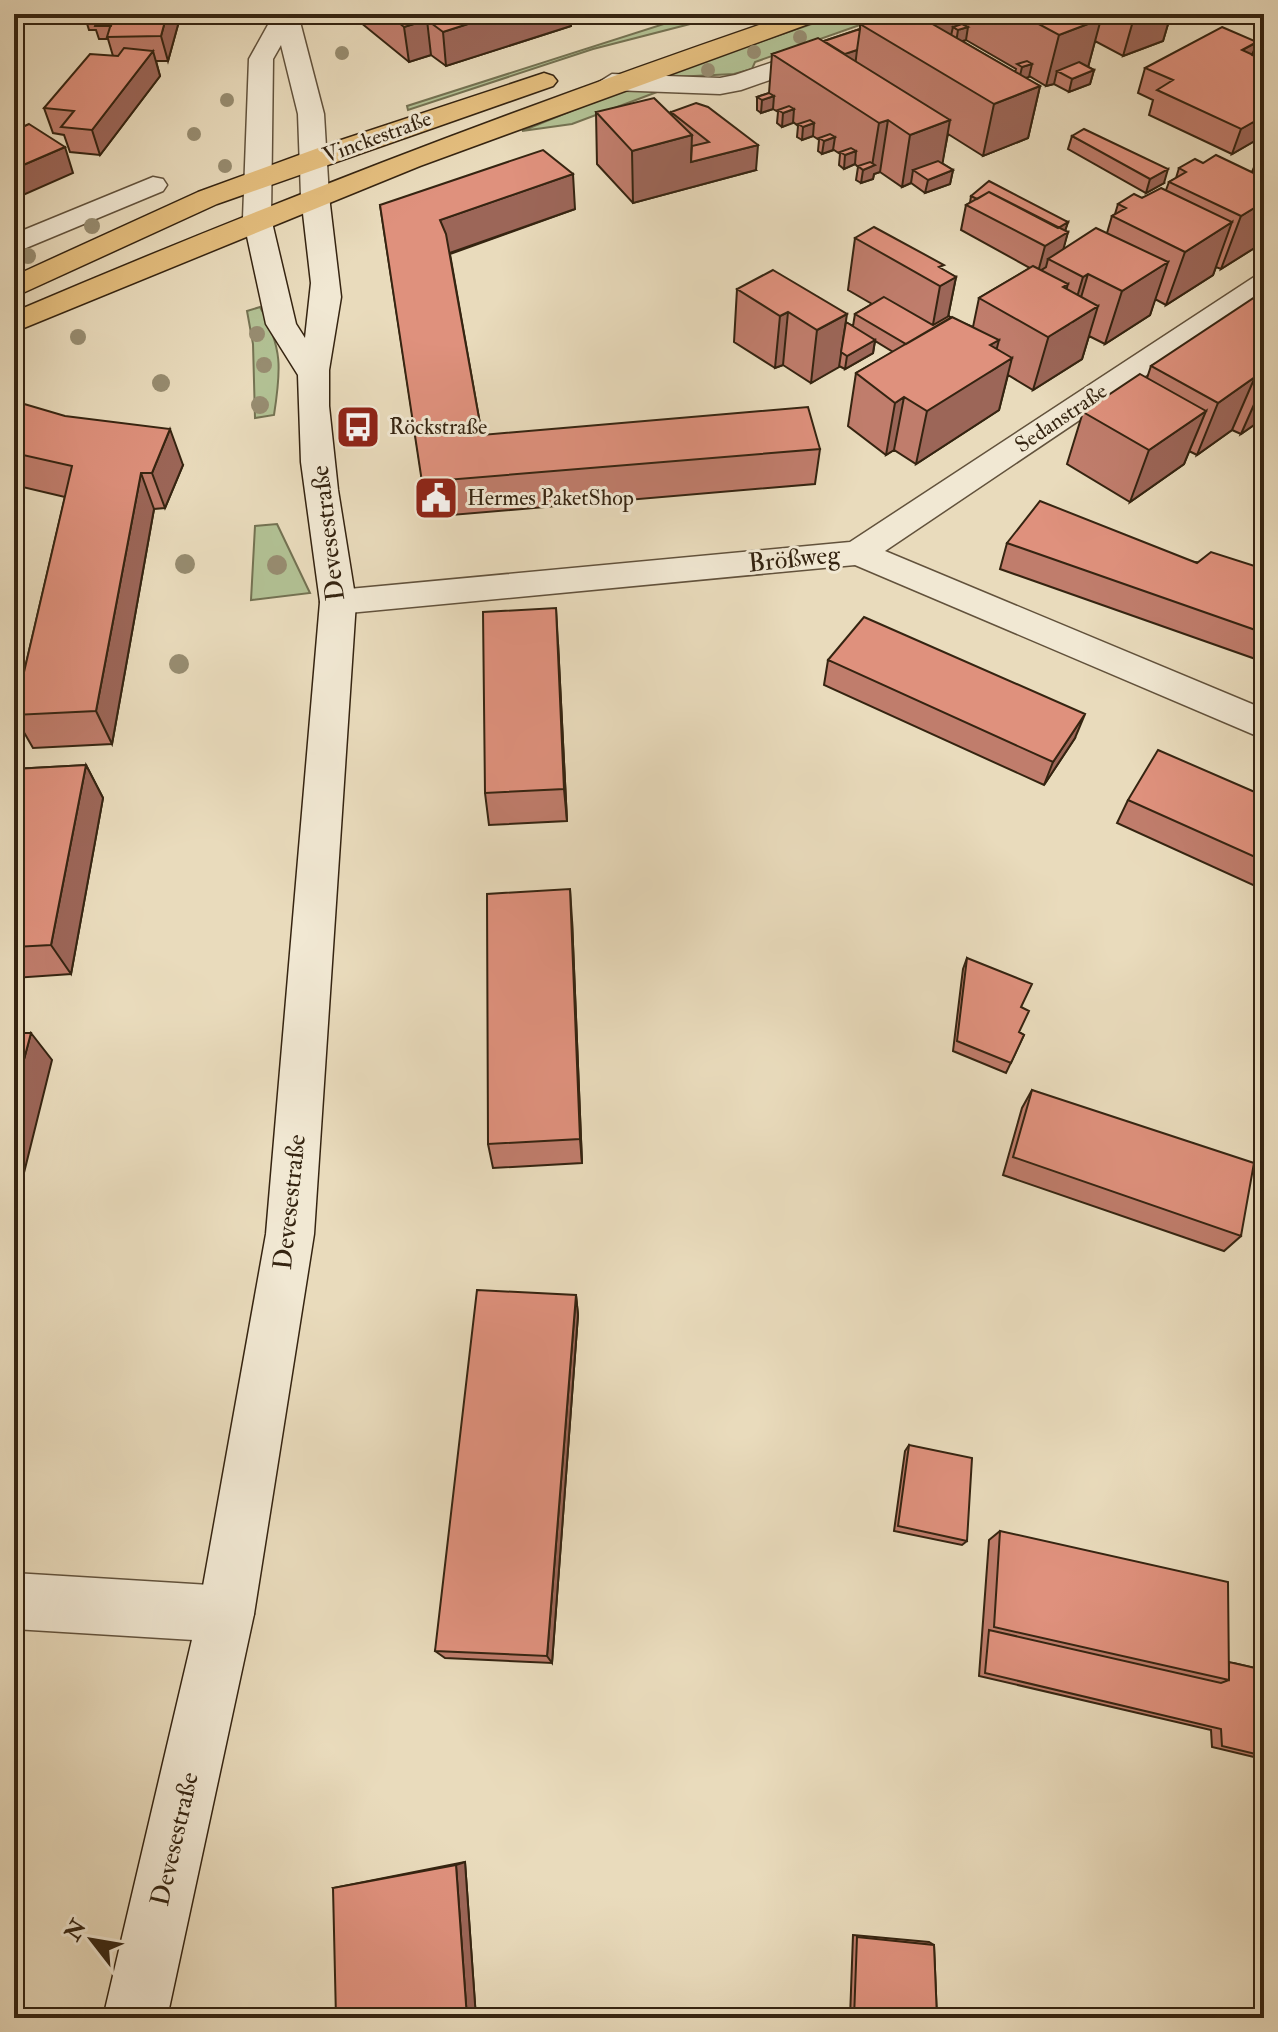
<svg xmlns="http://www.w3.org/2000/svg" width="1278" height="2032" font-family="'IM FELL Double Pica',serif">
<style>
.green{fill:#b2c194;stroke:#747252;stroke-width:2}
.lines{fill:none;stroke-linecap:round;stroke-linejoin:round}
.street-casing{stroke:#62523c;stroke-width:3}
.secondary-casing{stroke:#352411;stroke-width:3}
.primary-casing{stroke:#352411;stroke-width:3}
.street{fill:#f1e8d3;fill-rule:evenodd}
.secondary{fill:#f1e8d3;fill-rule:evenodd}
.primary{fill:#e4be7e;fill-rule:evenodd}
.tree{fill:#978c70}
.wall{fill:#c07d6c;stroke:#352411;stroke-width:2;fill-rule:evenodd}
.shaded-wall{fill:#9c6658;stroke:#352411;stroke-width:2}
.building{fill:#df917d;stroke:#352411;stroke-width:2}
.labels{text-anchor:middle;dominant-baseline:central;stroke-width:6;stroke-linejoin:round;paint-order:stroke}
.far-street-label{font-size:22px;fill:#352411;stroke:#f1e8d3}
.far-poi-label{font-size:22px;fill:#352411;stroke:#f1e8d3;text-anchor:start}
.street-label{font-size:26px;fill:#352411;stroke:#f1e8d3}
</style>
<rect width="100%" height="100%" fill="#e9dbbc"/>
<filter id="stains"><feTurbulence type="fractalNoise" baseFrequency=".0025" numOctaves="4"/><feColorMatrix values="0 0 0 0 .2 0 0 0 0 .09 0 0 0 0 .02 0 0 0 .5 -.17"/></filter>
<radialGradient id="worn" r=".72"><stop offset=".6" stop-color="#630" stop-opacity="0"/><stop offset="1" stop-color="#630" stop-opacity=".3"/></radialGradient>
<path class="green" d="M695 14H729L593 49 408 110 407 106Z
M841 14H891L755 62 752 69 734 74 654 78Z
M665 89 572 124 522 131 620 91Z
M260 307C283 348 281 370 274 415L255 418 253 344 247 311Z
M277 524 310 593 251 600 255 526Z"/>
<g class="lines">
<g class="street-casing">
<path id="street" d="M274 14H298L324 114 329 196 325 202H305L301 196 298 114 281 45 273 59 271 218 267 224H247L243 218 249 59Z
M913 14H948L944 19 741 90 720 94 612 90 599 82 612 74 720 78 735 75Z
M153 177 163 179 167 185 163 191 14 253V234Z
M1264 274V296L885 551 1264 709V739L855 565 338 614 325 611 320 602 325 593 338 590 850 542 1254 277Z
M14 1573 226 1586 246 1594 254 1614 246 1634 226 1642 14 1629Z"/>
</g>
<g class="secondary-casing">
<path id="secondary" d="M315 188 325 190 329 196 341 297 329 370V406L338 490 356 602 314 1234 254 1614 167 2018H103L198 1614 266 1234 320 602 301 462 298 375 266 324 243 218 247 212H267L271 218 296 324 305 338 311 283 301 196 305 190Z"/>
</g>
<g class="primary-casing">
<path id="primary" d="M791 14H826L822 19 420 166 14 332V312C269 203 528 104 791 14Z
M544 73 553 76 557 81 553 86 217 204 14 297V276L198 192 332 143Z"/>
</g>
<use href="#street" class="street"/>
<use href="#secondary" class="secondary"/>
<use href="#primary" class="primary"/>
</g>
<g class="tree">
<circle cx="800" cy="37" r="7"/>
<circle cx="754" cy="52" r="7"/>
<circle cx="342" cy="53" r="7"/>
<circle cx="708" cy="70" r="7"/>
<circle cx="227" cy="100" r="7"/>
<circle cx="194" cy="134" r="7"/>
<circle cx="225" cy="166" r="7"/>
<circle cx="92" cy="226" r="8"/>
<circle cx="28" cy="256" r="8"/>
<circle cx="257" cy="334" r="8"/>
<circle cx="78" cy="337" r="8"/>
<circle cx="264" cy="365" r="8"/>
<circle cx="161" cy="383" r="9"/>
<circle cx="260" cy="405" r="9"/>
<circle cx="185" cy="564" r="10"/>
<circle cx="277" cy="565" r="10"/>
<circle cx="179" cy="664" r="10"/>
</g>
<path class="wall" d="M181 14 168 61H156L160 76 100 155 70 152 64 135 53 133 44 108 113 56 108 39H99L96 30H89L85 17Z
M354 14H571V26L446 66 431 55 409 62 355 18Z
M889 14H1171L1163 41 1123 56 1095 41 1088 67 1094 70 1090 84 1069 92 1054 84 1046 86 1029 76 1025 78 1040 86 1028 138 983 156 948 134 942 163 953 170 950 184 925 193 911 183 902 187 880 172 874 174 873 179 861 183 856 180 858 167 855 164 844 169 839 165 840 154 834 150 822 154 818 151 819 140 813 136 802 140 797 137 798 126 793 122 782 127 777 123 778 112 773 109 761 113 757 110V97L769 93 772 54 824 41 860 29V24ZM966 40 1016 69 1015 72 962 41Z
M1257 43 1264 46V141L1258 139 1232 154 1149 115 1153 100 1138 93 1145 68Z
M596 112 670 114 671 112 756 170 633 203 597 164Z
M1072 136 1164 183 1146 193 1068 149Z
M1264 149V242L1221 269 1216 267 1213 275 1166 305 1155 299 1150 315 1105 344 1089 336 1082 359 1033 390 1008 375 999 410 916 464 894 450 886 455 848 426 856 373 893 352 875 341 873 353 845 369 839 366 811 383 783 365 775 368 734 342 737 289 845 322 853 326 855 314 872 304 848 290 855 238 943 270 956 277 948 317 973 327 979 298 1030 268 961 230 966 205 970 203 971 196 1068 222 1065 231 1068 232 1063 249 1107 233 1112 216 1115 214 1118 204 1142 198 1166 190 1169 182 1176 178 1179 168 1203 163 1252 172 1255 165 1259 163Z
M380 205 575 209 450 254 482 435 820 449 815 484 428 517Z
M1264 302V418L1241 434 1232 430 1197 455 1189 451 1184 464 1130 502 1067 464 1083 412 1147 378 1151 366Z
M14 401 183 465 165 508 154 509 112 744 33 748 14 715 65 497 14 485Z
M1007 543 1264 569V662L1000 569Z
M558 643 567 821 489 825 485 793Z
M828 660 1075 738 1044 785 824 685Z
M86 765 103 798 71 974 14 978V769Z
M1264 796V890L1117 823 1128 800Z
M572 920 582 1163 493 1168 488 1144Z
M967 958 1021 1007 1019 1032 1024 1035 1006 1073 953 1051 963 969Z
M1032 1090 1241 1236 1224 1251 1003 1175 1022 1108Z
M576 1295 578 1315 552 1663 445 1658 435 1651Z
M909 1445 967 1541 962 1545 894 1531 905 1451Z
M1000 1531 1229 1662 1264 1670V1758H1258L1212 1747 1211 1730 979 1676 989 1540Z
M465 1862 476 2018 333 1888Z
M853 1935 929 1942 934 1945 937 2018H850Z"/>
<path class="shaded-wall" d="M167 14H181L168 61 161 36Z
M499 14H571V26L446 66 443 32Z
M958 14H964L961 29 968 27 966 40 956 43 958 30 953 27 950 40 887 39Z
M1135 14H1171L1163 41 1123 56Z
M1101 19 1087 71H1057L1054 84 1046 86 1059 35Z
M427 20 431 55 409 62 404 27Z
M1257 42 1249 67 1242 50Z
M857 50 854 75 844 54Z
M153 51 160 76 100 155 92 130Z
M1032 64 1029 77 1019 80 1022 67Z
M1094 70 1090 84 1069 92 1072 79Z
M1040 86 1028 138 983 156 994 104Z
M774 96 773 109 761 113 762 100Z
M794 109 793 123 782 127 783 113Z
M1264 116V124L1258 139 1232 154 1241 129Z
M888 120 880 172 874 174 873 179 861 183 863 170 872 166 879 123Z
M950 120 941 172 913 170 911 183 902 187 910 135Z
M814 123 813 136 802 140 803 127Z
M692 135 691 162 758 145 756 170 633 203 632 151Z
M835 137 833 150 822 154 824 141Z
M65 147 73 173 14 199V169Z
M856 151 855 164 844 169 845 155Z
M1168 169 1164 183 1146 193 1150 179Z
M953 170 950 184 925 193 928 180Z
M573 174 575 209 444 255 440 220Z
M1264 202V242L1221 269 1241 216Z
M1068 222 1064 234 1068 232 1061 258 1048 259 1046 267 1038 272 1045 246 1046 235Z
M1232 222 1213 275 1166 305 1185 252Z
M1168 262 1150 315 1105 344 1122 291Z
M1088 274 1074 321 1098 306 1082 359 1033 390 1063 287 1068 284 1054 333 1069 324 1083 277Z
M956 277 946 327 932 330 940 286Z
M788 312 783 365 775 368 780 316Z
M847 314 839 367 811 383 817 330Z
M875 340 873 353 845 369 847 356Z
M999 340 991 371 1012 358 999 410 916 464 927 411 990 345Z
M1255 377 1232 430 1197 455 1218 403Z
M1264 382V418L1241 434Z
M904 397 894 450 886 455 895 403Z
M1206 411 1184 464 1130 502 1149 450Z
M170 429 183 465 165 508 152 473Z
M141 473 154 509 112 744 96 711Z
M556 608 558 643 567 821 564 789Z
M1085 714 1075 738 1044 785 1053 762Z
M86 765 103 798 71 974 51 945Z
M570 889 572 920 582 1163 580 1139Z
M31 1033 52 1060 14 1213V1097Z
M576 1295 578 1315 552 1663 547 1656Z
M465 1862 476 2018H467L456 1865Z"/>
<path class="building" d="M86 14H114L111 26H95L98 17H85Z
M114 14H167L161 36 107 37Z
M388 14H499L443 32 427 20 404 27Z
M889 14H915L1040 86 994 104 860 24Z
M915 14H958L931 24Z
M1020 14H1090L1101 19 1059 35Z
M962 24 968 27 958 30 953 27Z
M1222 27 1257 42 1242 50 1264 60V86L1257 90 1264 93V116L1241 129 1157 90 1173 80 1145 68Z
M860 29 857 50 845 54 824 41Z
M818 38 950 120 910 135 888 120 879 123 772 54Z
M1257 43 1264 46V60L1252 55Z
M124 48 153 51 92 130 61 127 74 111 44 108 90 54 118 56Z
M1027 61 1032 64 1022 67 1017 64Z
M1079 62 1094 70 1072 79 1057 71Z
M769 93 774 96 762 100 757 97Z
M654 98 692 135 632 151 596 112Z
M696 103 708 107 758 145 691 162 692 146 709 142 671 112Z
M789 106 794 109 783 113 778 110Z
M810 120 814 123 803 127 798 124Z
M29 124 65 147 14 169V131Z
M1084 129 1168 169 1150 179 1072 136Z
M830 134 835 137 824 141 819 138Z
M851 148 856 151 845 155 840 152Z
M543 150 573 174 440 220 446 234 482 435 808 407 820 449 422 482 380 205Z
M1216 155 1264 178V202L1241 216 1169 182 1186 172 1179 168 1195 159 1203 163Z
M1264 159V169L1255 165Z
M938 161 953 170 928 180 913 170Z
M870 162 875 165 863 170 858 166Z
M989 181 1068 222 1058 228 989 192 977 199 971 196Z
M1161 188 1232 222 1185 252 1112 216 1126 208 1118 204 1134 194 1142 198Z
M989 192 1068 232 1045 246 966 205Z
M874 227 944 265 939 267 956 277 940 286 855 238Z
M1096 228 1168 262 1122 291 1088 274 1083 277 1048 259Z
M1033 266 1068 284 1063 287 1098 306 1048 337 979 298Z
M773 270 847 314 817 330 788 312 780 316 737 289Z
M884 297 933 325 949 316 951 318 906 344 855 314Z
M1255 297 1264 302V382L1255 377 1218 403 1151 366Z
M952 317 999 340 990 345 1012 358 927 411 904 397 895 403 856 373Z
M846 322 875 340 847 356 841 352Z
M1140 374 1206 411 1149 450 1083 412Z
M14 401 65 416 170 429 152 473H141L96 711 14 715 72 466 14 453Z
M1040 501 1197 563 1211 552 1264 569V633L1007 543Z
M556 608 564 789 485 793 483 612Z
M864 617 1085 714 1053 762 828 660Z
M1158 750 1264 796V861L1128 800Z
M86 765 51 945 14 947V769Z
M570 889 580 1139 488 1144 487 894Z
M967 958 1032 984 1021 1007 1029 1011 1019 1032 1024 1035 1011 1063 957 1041Z
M14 1033H31L14 1097Z
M1032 1090 1254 1163 1241 1236 1013 1157Z
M477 1290 576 1295 547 1656 435 1651Z
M909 1445 972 1458 967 1541 898 1526Z
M1000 1531 1228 1582 1229 1680 994 1627Z
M989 1630 1221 1683 1229 1680V1662L1264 1670V1756L1222 1746 1221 1729 985 1673Z
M456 1865 467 2018H336L333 1888Z
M857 1937 934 1945 937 2018H854Z"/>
<defs>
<g id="bus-square" transform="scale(2.3)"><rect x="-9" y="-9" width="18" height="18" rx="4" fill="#8f2418" stroke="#f1e8d3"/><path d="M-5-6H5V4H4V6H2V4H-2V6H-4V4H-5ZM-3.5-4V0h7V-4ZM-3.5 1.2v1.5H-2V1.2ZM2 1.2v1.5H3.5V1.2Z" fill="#fff"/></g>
<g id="civic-square" transform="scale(2.3)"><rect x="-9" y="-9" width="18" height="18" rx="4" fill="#8f2418" stroke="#f1e8d3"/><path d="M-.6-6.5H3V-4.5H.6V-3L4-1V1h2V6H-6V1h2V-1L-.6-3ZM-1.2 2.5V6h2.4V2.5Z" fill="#fff"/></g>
</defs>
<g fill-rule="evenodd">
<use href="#bus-square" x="358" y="427"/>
<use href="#civic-square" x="436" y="498"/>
</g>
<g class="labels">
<g class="far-street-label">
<text transform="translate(377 137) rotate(-20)">Vinckestraße</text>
<text transform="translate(1061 418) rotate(-34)">Sedanstraße</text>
</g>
<g class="far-poi-label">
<text x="389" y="427">Röckstraße</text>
<text x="467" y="498">Hermes PaketShop</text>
</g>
<g class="street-label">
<text transform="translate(328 533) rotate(-97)">Devesestraße</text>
<text transform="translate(794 559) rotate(-6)">Brößweg</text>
<text transform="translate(290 1202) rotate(-84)">Devesestraße</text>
<text transform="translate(175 1839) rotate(-77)">Devesestraße</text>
</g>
</g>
<rect width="1278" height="2032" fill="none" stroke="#e9dbbc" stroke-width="48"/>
<rect x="16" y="16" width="1246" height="2000" fill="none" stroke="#352411" stroke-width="4"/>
<rect x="24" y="24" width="1230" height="1984" fill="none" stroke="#352411" stroke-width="2"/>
<g transform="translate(92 1940) rotate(301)" stroke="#f1e8d3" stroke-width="6" paint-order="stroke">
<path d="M0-6L14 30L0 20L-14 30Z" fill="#352411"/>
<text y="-12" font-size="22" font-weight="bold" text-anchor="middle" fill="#352411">N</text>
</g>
<rect width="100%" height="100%" filter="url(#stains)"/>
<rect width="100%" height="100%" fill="url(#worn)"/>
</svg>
